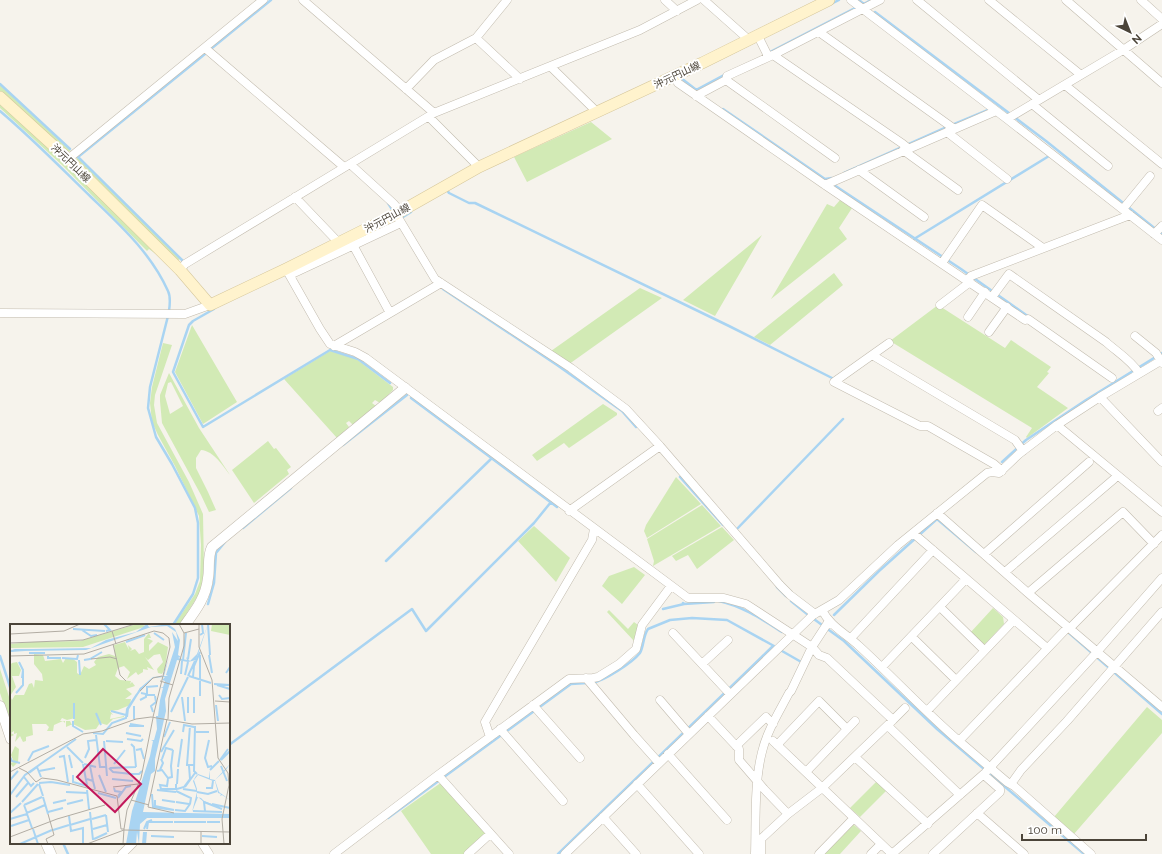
<svg xmlns="http://www.w3.org/2000/svg" width="1162" height="854" font-family="Raleway,'Noto Sans JP',sans-serif">
<style>
.green{fill:#d2eab5;fill-rule:evenodd}
.lines{fill:none;stroke-linecap:round;stroke-linejoin:round}
.stream{stroke:#a9d4f2;stroke-width:2.5}
.minor-casing{stroke:#c2bbae;stroke-width:9}
.tertiary-casing{stroke:#c2bbae;stroke-width:11}
.secondary-casing{stroke:#d6c79b;stroke-width:12}
.minor{stroke:#fff;stroke-width:8}
.tertiary{stroke:#fff;stroke-width:10}
.secondary{stroke:#fff3cd;stroke-width:11}
.labels{text-anchor:middle;dominant-baseline:central;stroke-width:4;stroke-linejoin:round;paint-order:stroke}
.street-label{font-size:10px;fill:#4b4439;stroke:#fff}
.inset-river{fill:none;stroke:#a9d4f2;stroke-width:2}
.inset-road{fill:none;stroke:#b2ada4;stroke-width:1}
.view{fill:#c2185b;fill-opacity:0.15;stroke:#c2185b;stroke-width:2}
.inset-edge{fill:none;stroke:#4b4439;stroke-width:2}
</style>
<rect width="100%" height="100%" fill="#f6f3ec"/>
<path class="green" d="M0 85 71 151 67 152 0 92Z
M0 103 66 163 160 257 149 249 147 251 63 166 0 108Z
M591 122 612 139 527 182 514 157Z
M77 157 180 259 177 261 76 160Z
M840 200 852 208 839 228 847 239 771 299 827 204 834 207Z
M762 235 715 316 683 300Z
M834 273 843 285 770 345 754 337Z
M640 288 662 298 572 362 569 364 551 351Z
M938 305 1005 348 1011 340 1051 367 1047 372 1049 373 1037 387 1068 408 1027 438 1026 437 1032 428 890 341Z
M192 325 237 402 203 424 175 372Z
M163 343 172 345 155 395 154 405 157 423 189 482 203 514 204 569 203 581 200 593 179 625H174L195 594 200 581 201 545 199 516 175 466 158 435 152 422 150 403 152 387Z
M330 351 355 358 393 387V390L380 403 375 400 372 403 376 406 353 425 349 421 346 423 349 427 337 438 284 379Z
M169 373 199 428 230 475C223 466 214 451 201 450L196 458V468L208 492 216 510 209 512 201 495 162 423 160 401V395ZM171 382 183 406 170 414 165 396 168 383Z
M603 404 617 413V415L569 448 564 443 537 461 532 455Z
M268 441 274 449 276 448 291 467 287 470 289 474 254 503 232 470Z
M676 477 701 504 647 538 644 531 646 525Z
M702 505 721 526 653 566 654 561 647 539Z
M534 526 570 558 556 582 518 541Z
M722 527 734 540 697 569 688 555 676 561 672 556Z
M634 567 645 575 622 604 602 586 609 576Z
M993 608 1003 617 1004 624 985 644H982L970 633Z
M609 610 628 629 634 622 638 625 634 641 607 612Z
M0 669 11 703V726L0 693Z
M1147 707 1162 720V733L1074 834 1054 817Z
M877 781 887 790 860 817 850 808Z
M442 782 488 834 466 854H431L401 811Z
M851 825H854L861 831 840 854H824Z"/>
<g class="lines">
<path class="stream" d="M859 0 865 5
M831 4 839 0
M862 5 871 0
M875 12 1046 141 1162 234
M212 48 271 0
M768 53 855 8
M681 78 699 92
M0 84 70 149
M696 90 724 75
M723 109 825 179 832 178
M0 111C32 138 61 168 91 197 120 225 151 253 168 291 171 297 170 304 169 311
M952 125 988 110
M77 156 183 261
M78 157 205 54
M844 173 947 127
M825 179 961 269 1029 317
M447 190 449 193 469 203H475L729 326 834 379
M388 203 393 211
M403 217 411 212
M375 231 392 222
M914 239 1049 156
M443 289 557 365 622 411 636 427
M214 309 193 321 189 325 173 372 203 427 330 350 358 359 390 383
M168 316 150 387 148 408 156 437 172 464 195 508 198 523V578L193 594 173 625
M411 398 557 507
M343 445 407 395
M1002 462 1026 440 1086 400 1162 353
M680 477 723 525
M243 528 291 488
M735 531 843 419
M386 561 492 458
M777 587 786 596
M719 601C742 606 763 620 782 632
M791 601 807 614 844 641 937 729 1084 854
M683 603 684 604 714 602
M208 604 214 583 216 553 225 542
M663 609 684 604
M834 615 879 571 937 519 976 552
M1069 633 1162 714
M782 651 803 663
M0 656 11 690
M592 683C604 681 632 663 640 653 644 646 643 636 648 629L670 620 692 618 727 620 774 646
M229 745 412 609 426 631 534 523 551 502
M388 818 571 684 587 683
M63 843 68 854
M558 854 773 646"/>
<g class="minor-casing">
<path id="minor" d="M303 0 434 113 640 30 697 0
M665 0 677 11
M704 0 749 40
M851 0 1007 119 1162 240
M917 0 1039 100
M989 0 1081 75
M1066 0 1162 83
M1141 0 1162 19
M819 32 953 128
M758 36 768 56
M476 38 520 79
M205 48 344 167
M773 55 903 144 908 148
M551 67 597 112
M674 76 678 83 825 185 1025 320 1028 319 1112 378
M726 80 835 158
M1065 85 1162 164
M406 89 434 60 476 38 507 0
M696 96 726 80 727 76 773 55 880 0
M1032 104 1108 166
M429 117 479 167
M1007 119 1123 50 1162 24
M947 132 1007 179
M903 150 958 190
M68 159 263 0
M350 164 393 203 400 211
M859 170 924 217
M825 185 996 111
M295 197 339 243
M1123 209 1150 176
M396 214 435 279 571 368 626 409 660 446 569 511
M1154 234 1162 226
M353 245 390 313
M942 263 982 205 1043 248
M286 269 320 329 330 344 355 352 366 358 688 598H724L746 604 812 647 819 655 827 658 893 720 822 788 788 814 764 789 739 760V749L708 716
M180 270 185 264 434 113
M290 275 401 223
M968 280 971 276 1130 215
M992 297 1009 274 1106 342C1117 352 1131 360 1139 373
M940 305 970 282
M0 313 185 314 210 305
M968 317 985 292
M989 332 1007 307
M1135 336 1156 353 1162 363
M334 346 441 283
M872 355 889 343
M1100 397 1162 462
M1158 411 1162 408
M1057 425 1162 512
M660 446 780 585 790 595 815 614
M1002 471 994 464 928 426H920L834 382 872 355 1015 440 1023 451
M937 513 1028 593 1162 707
M913 533 1047 648
M984 554 1089 462
M1005 572 1114 479
M1028 593 1123 512 1154 544
M940 607 984 650
M822 610C830 626 845 633 859 646 893 677 924 711 959 741L1068 627
M1070 628 1162 535
M673 633 730 694
M912 637 956 680
M851 638 933 550
M702 664 728 640
M882 667 966 579
M586 678 634 735 659 763
M660 700 689 734
M533 705 580 758
M927 711 1014 620
M893 720 905 708
M888 726 960 795
M500 729 563 801
M490 737 485 722 592 540 594 529
M773 741 892 854
M959 741 1007 782 1014 786 1091 854
M777 745 819 701 847 729
M736 746 766 717 773 724
M668 754 727 820
M855 757 928 824
M806 772 855 721
M438 775 509 854
M637 784 699 854
M1011 784 1021 770 1067 721 1162 612
M977 813 1024 854
M603 817 636 854
M202 843 209 854
M122 854 133 843
M334 854 438 775 569 679 593 678 598 677 619 664 636 649 642 625 671 586
M468 854 490 834
M565 854 813 615 839 600 898 545 987 473 992 472 999 473 1019 454 1057 425 1100 397 1162 360
M755 854C756 822 754 783 762 752 767 731 779 712 789 693L791 691 812 647 829 621
M761 854V839L788 814
M819 854 854 818
M871 854 881 844
M892 854 985 773 1097 652 1162 578
M933 854 1000 792V789L984 775"/>
</g>
<g class="tertiary-casing">
<path id="tertiary" d="M185 625C196 610 206 597 208 578 210 568 207 557 212 547L405 388
M0 706 11 739
M46 843 51 854"/>
</g>
<g class="secondary-casing">
<path id="secondary" d="M0 97 68 159 180 270 210 305 286 269 396 214 479 167 702 63 829 0"/>
</g>
<use href="#minor" class="minor"/>
<use href="#tertiary" class="tertiary"/>
<use href="#secondary" class="secondary"/>
</g>
<g class="labels">
<g class="street-label">
<text transform="translate(677 75) rotate(-25)">沖元円山線</text>
<text transform="translate(71 163) rotate(44)">沖元円山線</text>
<text transform="translate(387 218) rotate(-28)">沖元円山線</text>
</g>
</g>
<g transform="translate(10 624)">
<rect width="220" height="220" fill="#f6f3ec"/>
<path d="M127 0 137 2 73 23 0 24V20L20 18 70 17ZM202 0H220V11L201 7ZM139 9 141 14H137L143 17 139 21V27L148 18 158 23 155 44 152 50 148 49 147 45 153 38 150 30 144 31 138 36 135 33 144 46 137 43 138 46 133 45V48L128 51 126 48 117 55 120 48 114 42 108 44 105 52 110 56 121 57 120 60 122 58 125 62 116 65 122 70 115 75H121L120 81 108 86 100 87 103 91 101 90 100 95 114 92V93L103 95 97 101 90 99 86 105 75 106 63 100 56 103V97H60L62 101 65 94 57 96 52 94 50 97H55V99L53 97 44 101 43 107H37L39 103 36 100H22L23 111 16 113V117L13 118 10 112 5 118 7 109 4 110V107L1 109 4 111 0 113V41L2 39 7 38 11 46 9 52H2L6 63 0 72 2 76 5 71H14L19 60 22 59 24 64 25 56 33 57 32 50 24 40V30L33 31 35 37 51 35 53 39 56 34 63 35 67 38V49L70 51 74 42 79 45 86 41 84 38 88 33 99 30 105 32 104 21 115 18 119 26 118 21 122 25 120 27 125 25 129 30 134 28V15ZM5 122 9 125 8 138 3 143 0 139 4 138 1 131Z" fill="#d2eab5"/>
<path d="M137 0 139 3 158 0 165 5 170 16 168 31 171 33 168 34 177 36 176 33 180 37 187 30 198 0 186 36 178 38 167 36 155 75 156 87 145 135V147L141 150 133 188 220 190V194H137L130 200 129 220 127 208 126 220H116L122 187 140 132 143 117 141 116H144L147 105 146 92H148L150 76 148 75 150 76 153 64 150 63H153L155 57 152 56 155 53 143 54 127 71 130 64 143 53 153 52 159 33 154 52H158L156 51 165 23 162 8 168 17 166 8 157 2 141 3 76 26 13 27 6 26 2 28 0 27 5 25H23L81 24 96 16 126 8ZM220 140 215 147 205 156 209 168 220 176 212 171 210 172 211 170 208 169 205 157H203L188 151 184 156 187 165V173L191 174 194 177 204 181 194 178 188 173 182 188 187 168 183 157 186 152 188 150 199 154 200 146V155L205 156Z" fill="#a9d4f2"/>
<path class="inset-river" d="M94 0 100 6 96 7M198 0 200 31M63 5 95 7M72 6 81 12 87 11M144 9 154 16M190 11 193 9 192 0M116 18 135 11M0 27 15 26M19 29H35M199 31 202 49M38 32V34H51M52 34 67 35 68 31M178 35 181 15M69 36 70 51M74 36 80 35 92 28M173 36 176 9M9 38 13 46 12 54M216 49 220 43V32M171 50 172 37M175 51 178 38M178 52 185 37M179 52 201 59M183 53 184 42 190 28M190 55V31M190 57V72M204 60 220 61M207 61 220 65M136 63 148 62M137 64V71H145M6 69 13 61V47M209 71 212 75 220 74M172 73 175 97M178 73V89M184 73V89M130 76 136 73V70L131 69M206 81 208 97M101 87 116 91M143 88 141 82 146 78 145 72M161 88 178 53M86 89 91 101M117 93 118 85 131 64M64 95V79M124 95V82M63 97V102L73 108M120 100 133 102M119 102H134M180 102 177 141H184M185 102 184 147 187 150M173 108 174 101 184 103M186 108H199M83 109 93 110 102 99 116 94 117 85 127 70M116 109 131 112M86 111 90 143H96M154 113 160 98M117 115 131 117 133 115M199 116 195 134 198 143 202 142M94 117 97 152M96 117 113 118M121 120 124 123 126 143M57 123 73 139M126 126 131 125 134 135M151 128 164 106M59 131 62 144M0 133 2 137 10 139M49 133 54 132 58 158M75 134 79 125 78 117 86 116M152 135 156 124 163 126M210 136 218 125M211 136 220 127M18 137 23 128 39 122M73 140 77 161M74 140 86 143M104 140 115 126M80 142 83 157M211 142 217 157M168 143 172 115M99 144 103 148 122 150H129L132 147M100 144 126 143M150 146 153 139 151 135M200 146 209 137M29 147 45 144M147 147 152 146 158 154 162 153 161 142 163 126M19 149 27 143 31 153M63 151V158L77 162M89 151 96 168M14 153 21 162 24 159M77 155 83 157 85 165M102 155 123 157M158 155 157 162 150 161 151 165H166V160M0 156 8 147M41 158 60 161M29 159 41 158M29 160 33 172M167 160 168 145M175 163 185 149M104 164 105 167 111 168 108 172M196 164H202L203 157M167 165 174 163 180 155 179 142M173 165 187 167M77 166 79 185M147 166 166 168M166 167 181 174 180 180M56 168 78 169M187 168 198 170 207 167M88 169 106 174M142 170 143 183 164 186M0 171 15 151 66 115M6 173 18 159M33 173 38 190M108 174 116 163 121 162M145 176V182L164 186M152 176 165 178M12 178 28 160M166 178 179 180M43 179 56 176M57 180 73 176M202 180 220 184M14 181 17 189 35 181M14 181 32 173M165 186 175 187 180 180M183 187 212 188M195 187 194 178 212 185M38 188 53 184M80 188 83 216M0 189 11 179M17 190 22 204M96 191 98 208M59 192 61 207 73 204V220M0 195 17 190M82 195 96 191M164 198H196M197 198H210M60 201 80 195M1 202 19 196M23 205 28 220M83 205 97 201M134 205 137 198 142 196M137 205 138 198H163M43 206 59 201M141 212 164 213M192 212 207 213M84 215 97 209M10 220 42 206M133 220 134 208M135 220 136 208"/>
<path class="inset-road" d="M189 0V23L202 56 208 134 218 149 219 161 212 195 214 220M102 7 106 20M174 9 189 5M0 10 54 7 70 0M0 19 73 16 125 0M103 20 110 51 116 57M0 32 74 30 144 7 153 9 159 14 160 23 143 93M81 35 100 33 107 35M150 57 163 61M130 67 143 54 152 52M205 77 220 78M157 95 138 183 164 189M158 95 159 74 174 22V9L169 0M9 144 17 148 26 158 32 154 47 156 107 172 110 197 111 205H114L113 220M0 148 73 110 92 107 126 95 141 93 182 100 220 99M103 163 128 160M121 176 139 181M114 205 117 186 131 154 143 94M0 213 47 195 95 181M38 220 36 215 44 211 38 190M77 220 114 206 220 208M191 220V207"/>
<path class="view" d="M93 125 131 160 105 188 67 153Z"/>
<rect width="220" height="220" class="inset-edge"/>
</g>
<g transform="translate(1130 32) rotate(137)" stroke="#ffffff" stroke-width="3" paint-order="stroke">
<path d="M0-3L7 15L0 10L-7 15Z" fill="#4b4439"/>
<text y="-6" font-size="11" font-weight="bold" text-anchor="middle" fill="#4b4439">N</text>
</g>
<path d="M1022 834v6h124v-6" fill="none" stroke="#4b4439" stroke-width="2"/>
<text x="1028" y="834" font-size="12" fill="#4b4439" stroke="#ffffff" stroke-width="3" paint-order="stroke">100 m</text>
</svg>
